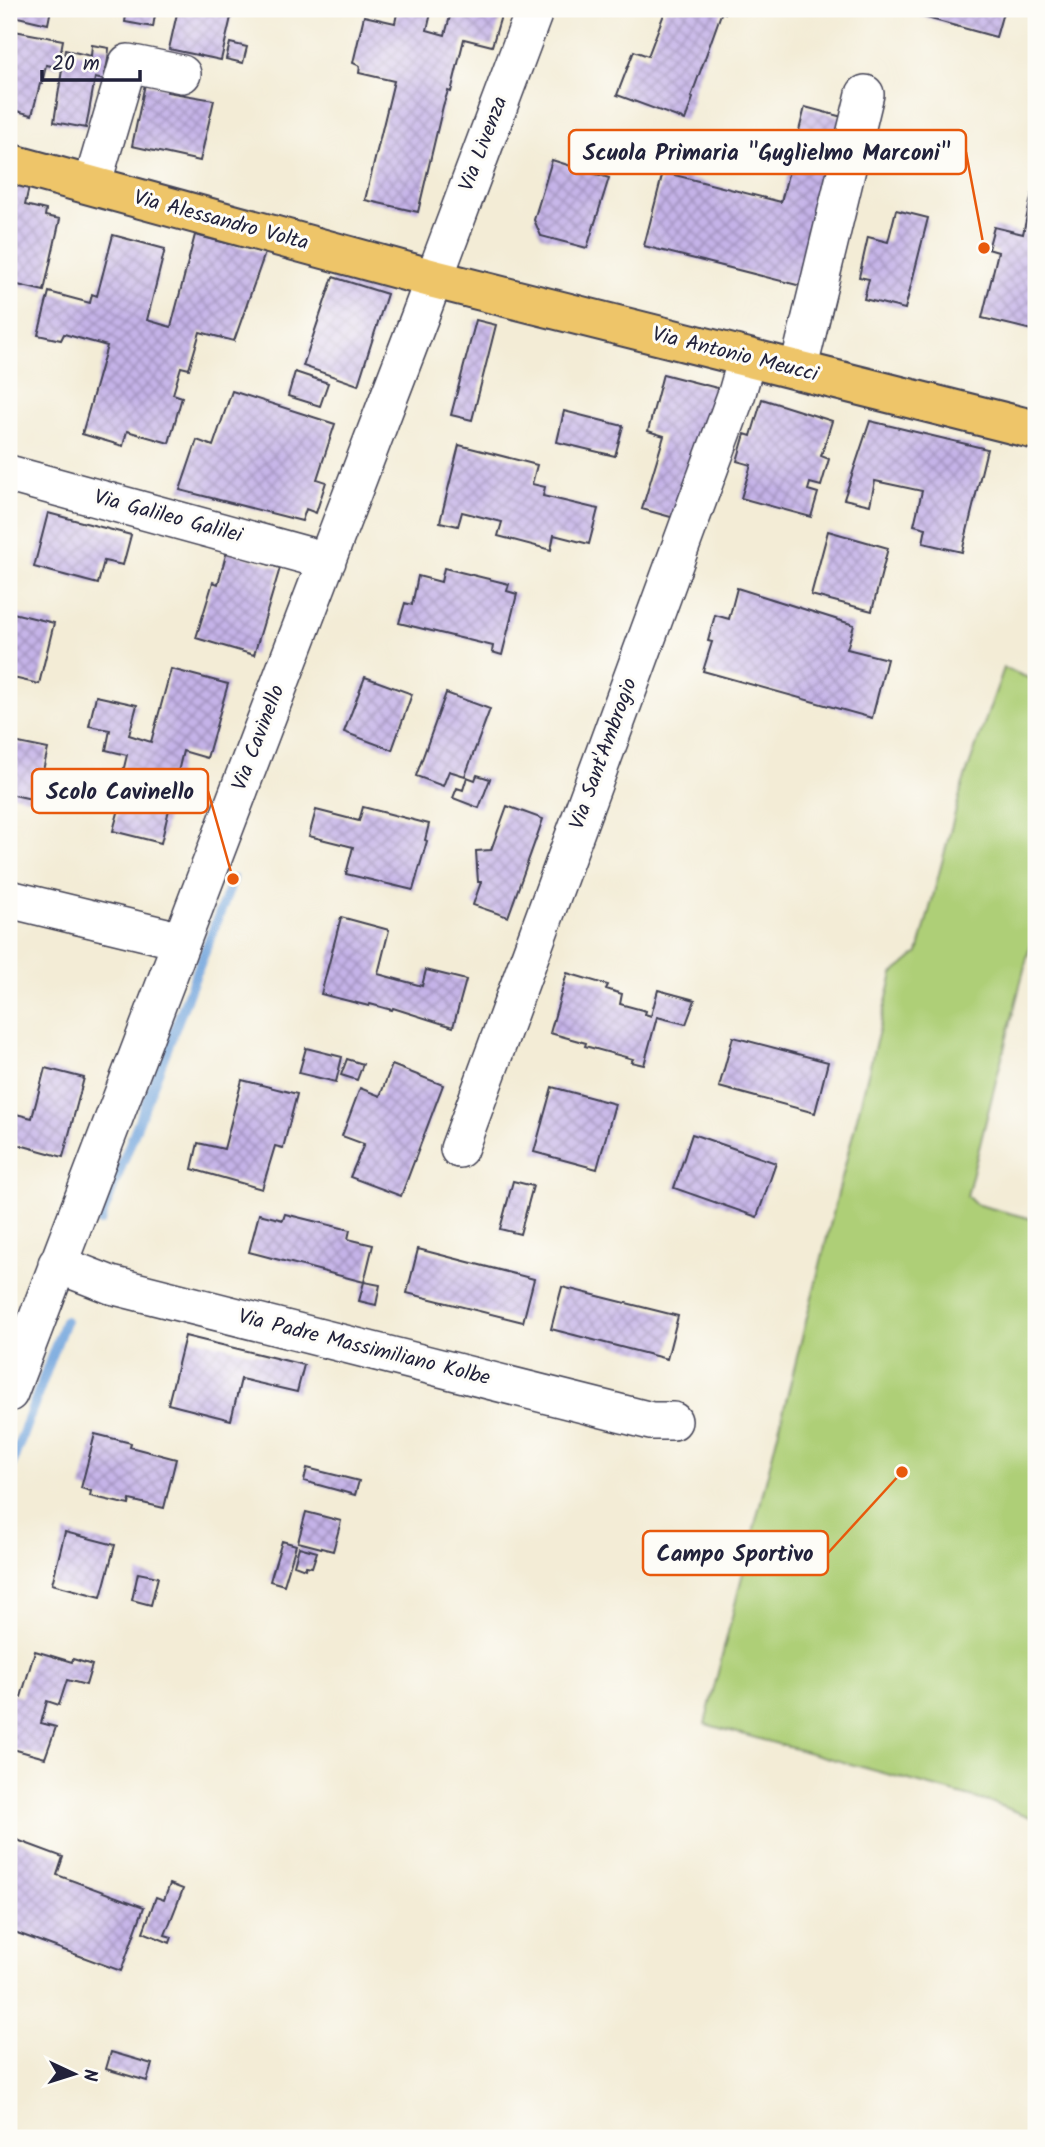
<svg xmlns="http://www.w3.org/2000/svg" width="1045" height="2147" font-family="Kalam,sans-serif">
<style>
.green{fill:#aecf77;stroke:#687859;stroke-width:2}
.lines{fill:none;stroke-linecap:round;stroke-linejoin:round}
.stream{stroke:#71a4dd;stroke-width:10}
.building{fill:url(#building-cross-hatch)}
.minor-casing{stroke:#414052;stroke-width:40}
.major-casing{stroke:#414052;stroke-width:42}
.minor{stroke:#fff;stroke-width:37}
.major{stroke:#eec569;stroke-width:38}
.labels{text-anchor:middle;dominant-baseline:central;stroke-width:6;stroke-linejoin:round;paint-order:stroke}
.street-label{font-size:21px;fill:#22223b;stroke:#fdfcf7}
.leader{fill:none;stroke:#e8590c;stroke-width:2.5}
.callout-dot{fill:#e8590c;stroke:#fdfcf7;stroke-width:2.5}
.callout{fill:#fdfcf7;stroke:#e8590c;stroke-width:2.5}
.callout-label{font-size:23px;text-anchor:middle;font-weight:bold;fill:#22223b}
</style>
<defs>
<pattern id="building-cross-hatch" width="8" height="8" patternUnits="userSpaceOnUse" patternTransform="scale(1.75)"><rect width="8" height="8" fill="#c5b3e8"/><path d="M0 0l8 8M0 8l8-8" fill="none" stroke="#a091bd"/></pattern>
</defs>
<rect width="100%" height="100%" fill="#fdfcf7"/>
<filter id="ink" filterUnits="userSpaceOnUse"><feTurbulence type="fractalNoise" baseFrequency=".0143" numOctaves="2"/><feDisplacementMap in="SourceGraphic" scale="14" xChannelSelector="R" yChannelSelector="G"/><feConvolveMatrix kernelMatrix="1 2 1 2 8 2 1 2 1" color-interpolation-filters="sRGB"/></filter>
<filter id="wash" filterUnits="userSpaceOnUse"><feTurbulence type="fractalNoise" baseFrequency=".00686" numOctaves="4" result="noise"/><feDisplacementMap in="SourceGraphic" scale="28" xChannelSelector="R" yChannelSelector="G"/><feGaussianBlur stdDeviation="1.57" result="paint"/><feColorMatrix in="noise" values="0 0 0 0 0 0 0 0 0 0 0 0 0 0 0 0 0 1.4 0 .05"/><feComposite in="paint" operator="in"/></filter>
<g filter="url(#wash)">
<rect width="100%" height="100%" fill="#f3ecd6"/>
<path class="green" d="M1004 668 1036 681V922L967 1196 975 1204 1036 1220V1819L996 1804 705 1724 893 974 918 953 963 783Z"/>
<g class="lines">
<path class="stream" d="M100 1221 233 879
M9 1471 65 1321"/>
</g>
<g id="blocks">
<path class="building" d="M9 9H51L48 24 9 15Z
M127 9H156L153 27 125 22Z
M178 9H213L232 13 221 60 169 49Z
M398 9H432L427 30 445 35 452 9H503L492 46 464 39 451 92 448 91 443 106 418 212 365 200 394 81 359 73 360 66 353 63 364 16 395 23Z
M666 9H727L725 13 722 11 691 97 693 98 685 120 617 95 634 51 648 56Z
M894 9H1004L996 37Z
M9 30 63 40 58 67 46 65 42 84H40L32 115 9 109Z
M230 43 247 47 243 63 226 59Z
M92 45 109 48 108 59 104 80 95 78 86 128 54 122 65 50 91 56Z
M145 84 168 88 167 92 214 100 200 161 132 146Z
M805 107 846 118 805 287 644 246 663 172 781 202Z
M552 160 609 178 587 248 541 236 534 220Z
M9 182 29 187 25 205 46 210 45 216 60 219 44 291 9 283Z
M1032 193 1036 194V331L982 318 998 252 988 249 994 227 1023 234Z
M896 210 928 218 905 309 864 299 869 279 859 277 868 237 888 242Z
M113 235 165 249 147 320 171 327 195 235 265 253 234 341 200 332 189 369 181 367 173 394 182 397 169 443 127 431 123 446 82 434 107 346 64 334 61 340 38 335 49 292 90 303 92 294 97 296Z
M333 277 387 294 358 385 303 366Z
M476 320 496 325 472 420 451 415Z
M295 372 328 383 320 406 288 396Z
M663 374 721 389 678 519 642 509 664 436 648 431Z
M232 391 335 424 317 479 326 482 316 513 306 509 302 521 180 490 197 440 213 446Z
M762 399 832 421 821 456 829 459 821 486 810 483 808 490 818 493 811 517 741 498 751 465 737 461 745 434 751 436Z
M564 411 623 426 615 456 557 442Z
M870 421 987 449 962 552 923 543 926 528 914 525 922 491 875 481 870 505 844 499Z
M459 445 537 465 532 484 545 487 543 496 598 509 589 544 554 535 551 550 498 536 502 522 462 512 458 526 440 522Z
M48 513 131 535 123 565 104 561 98 584 34 567Z
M828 531 888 548 872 611 811 595Z
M227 551 280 568 254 655 196 638 213 582 218 584Z
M444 568 509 584 507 591 517 594 502 655 492 652 493 646 399 623 405 603 412 605 418 576 441 582Z
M737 588 854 625 847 649 887 659 872 718 703 671 712 642 708 641 715 615 729 619Z
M9 612 54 623 39 684 9 677Z
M171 669 228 684 207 758 183 751 161 843 113 831 122 798 117 797 127 755 106 750 110 730 89 726 96 696 137 705 129 735 151 742Z
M365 677 412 694 392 750 344 732Z
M446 693 490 709 465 776 449 771 443 786 416 776Z
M9 741 48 749 36 800 9 794Z
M477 775 490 779 479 808 453 798 457 788 463 790 467 777 475 780Z
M507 806 543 819 508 917 473 905 481 882H478L476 851 491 850Z
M363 807 429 824 425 840 427 841 413 890 346 874 353 847 309 836 316 810 359 821Z
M341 917 389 930 378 974 422 986 426 970 466 980 453 1027 393 1008 392 1010 370 1004 369 1006 321 994Z
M567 973 608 985 606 989 622 994 620 1004 646 1011 645 1014 651 1016 658 990 695 1000 686 1024 657 1017 644 1065 631 1062 633 1059 585 1046 586 1043 550 1033Z
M733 1037 828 1062 815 1113 719 1087Z
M306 1048 342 1057 336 1082 299 1073Z
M347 1059 363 1064 357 1080 341 1075Z
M392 1065 443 1085 401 1196 350 1177 364 1144 342 1136 360 1088 380 1096Z
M45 1068 84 1078 63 1157 9 1142 16 1114 32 1118Z
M242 1080 297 1094 283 1148 275 1146 262 1189 192 1169 198 1143 224 1149Z
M552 1087 615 1104 597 1169 534 1152Z
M692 1134 776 1163 757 1217 674 1188Z
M513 1181 533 1186 520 1234 500 1229Z
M259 1214 283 1220 285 1214 350 1230 348 1239 373 1245 364 1282 249 1252Z
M418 1249 534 1279 523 1322 407 1293Z
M364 1282 380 1285 376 1305 359 1301Z
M562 1287 678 1316 667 1359 551 1329Z
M185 1336 304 1365 297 1392 241 1379 231 1420 168 1404Z
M95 1434 131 1443 130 1447 176 1459 164 1508 130 1500 129 1505 90 1496 91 1491 81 1488Z
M307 1468 359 1481 355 1495 304 1481Z
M306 1512 341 1521 333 1551 298 1542Z
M65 1532 115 1545 101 1597 52 1584Z
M282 1541 296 1545 284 1585 270 1581Z
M299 1547 317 1552 312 1567 306 1566 305 1569 294 1565Z
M138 1573 158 1577 151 1605 132 1600Z
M35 1651 72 1662 73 1659 92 1665 86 1685 67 1680 59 1705 47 1701 41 1723 56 1727 45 1758 9 1748V1693L21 1697Z
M9 1837 63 1857 57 1875 144 1907 121 1971 9 1930Z
M170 1884 183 1889 165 1935 172 1937 170 1943 143 1932 156 1897 164 1900Z
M111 2052 152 2064 147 2081 106 2069Z"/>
</g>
</g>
<g filter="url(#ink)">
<use href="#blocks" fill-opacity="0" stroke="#414052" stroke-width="2"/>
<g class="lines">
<g class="minor-casing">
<path id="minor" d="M92 185 128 63 182 74
M798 371 865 94
M9 474 327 561
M9 899 162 936 180 943
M459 1149 737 393 747 358
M57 1264 111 1285 651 1421H673
M9 1393 420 316 535 9"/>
</g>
<g class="major-casing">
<path id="major" d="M9 163 434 279 1036 430"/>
</g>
<use href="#minor" class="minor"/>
<use href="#major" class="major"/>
</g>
</g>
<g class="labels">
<g class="street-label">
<text transform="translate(484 144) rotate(-69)">Via Livenza</text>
<text transform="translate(221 221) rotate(15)">Via Alessandro Volta</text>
<text transform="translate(735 355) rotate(14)">Via Antonio Meucci</text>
<text transform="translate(168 517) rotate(15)">Via Galileo Galilei</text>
<text transform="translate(259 738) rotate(-69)">Via Cavinello</text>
<text transform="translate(604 754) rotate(-70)">Via Sant'Ambrogio</text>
<text transform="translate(364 1348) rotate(14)">Via Padre Massimiliano Kolbe</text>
</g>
</g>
<path class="leader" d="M984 248L966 152M233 879L208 791M902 1472L828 1553"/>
<g class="callout-dot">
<circle cx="984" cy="248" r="7"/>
<circle cx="233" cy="879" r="7"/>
<circle cx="902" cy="1472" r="7"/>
</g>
<g class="callout">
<rect x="569" y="130" width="397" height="44" rx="7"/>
<rect x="32" y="769" width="176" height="44" rx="7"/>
<rect x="643" y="1531" width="185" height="44" rx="7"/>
</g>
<g class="callout-label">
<text x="767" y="160">Scuola Primaria "Guglielmo Marconi"</text>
<text x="120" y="799">Scolo Cavinello</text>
<text x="735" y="1561">Campo Sportivo</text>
</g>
<rect width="1045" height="2147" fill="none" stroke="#fdfcf7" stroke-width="35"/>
<g transform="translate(74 2074) rotate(94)" stroke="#fdfcf7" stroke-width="5" paint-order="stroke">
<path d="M0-5L12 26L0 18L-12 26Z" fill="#22223b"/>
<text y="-10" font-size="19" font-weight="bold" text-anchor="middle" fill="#22223b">N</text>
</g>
<path d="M42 70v10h98v-10" fill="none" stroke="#22223b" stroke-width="3.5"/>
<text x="52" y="70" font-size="21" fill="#22223b" stroke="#fdfcf7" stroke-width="5" paint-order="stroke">20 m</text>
</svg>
